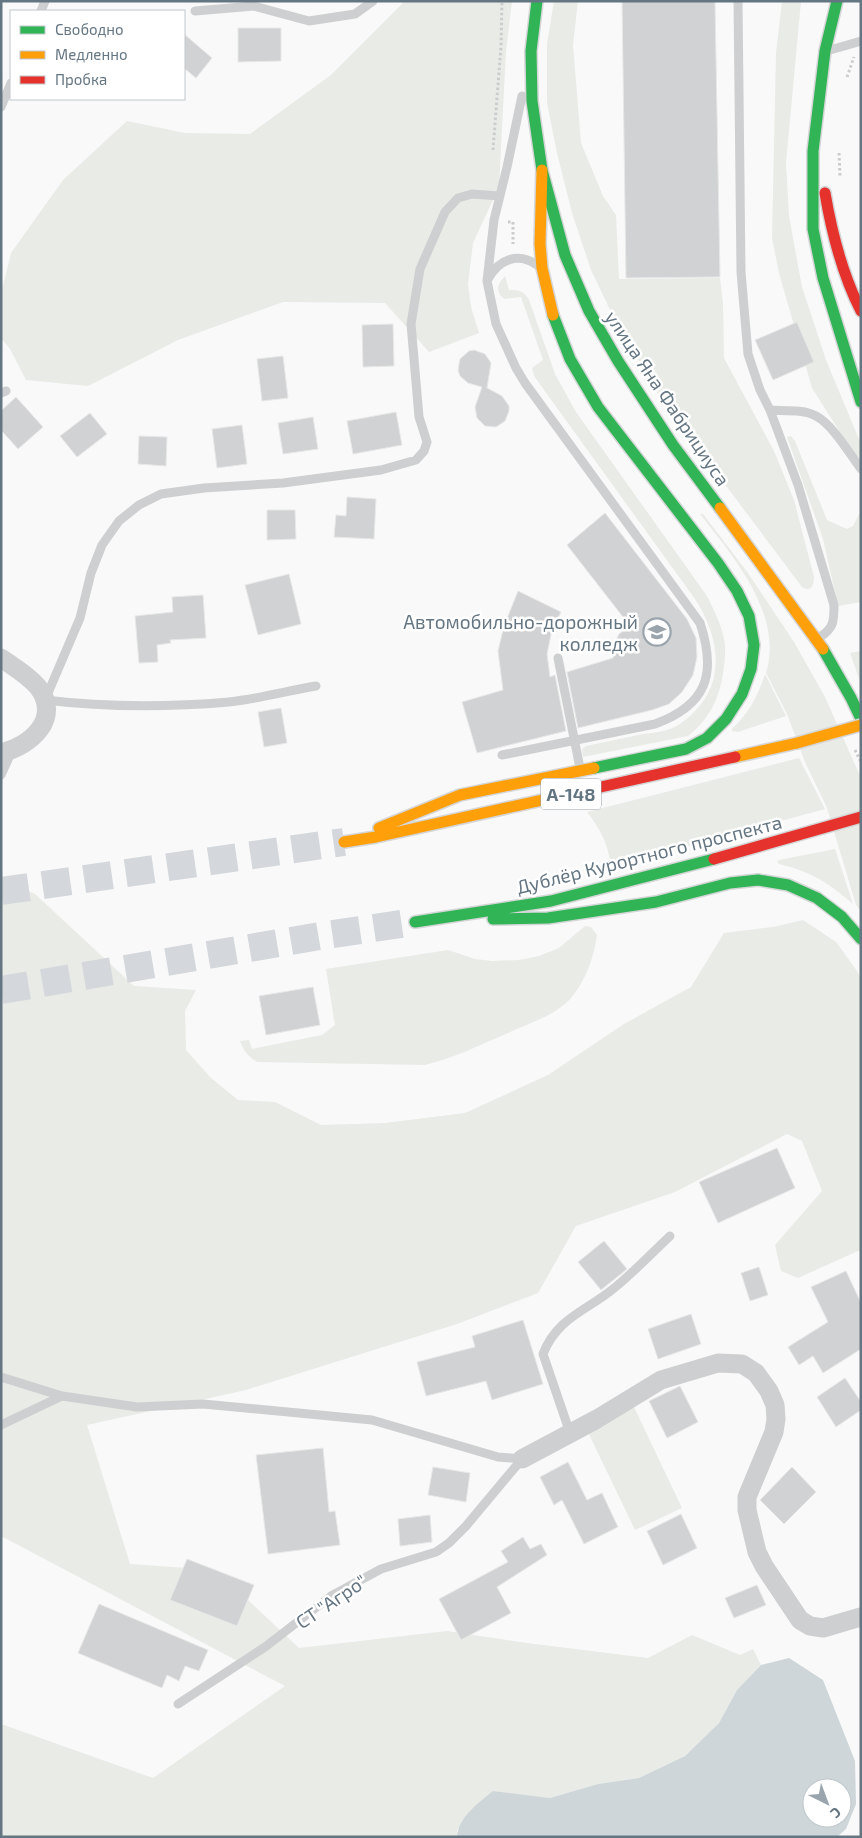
<svg xmlns="http://www.w3.org/2000/svg" width="862" height="1838" font-family="'Exo 2',sans-serif">
<style>
.green{fill:#e8ebe6}
.water{fill:#ced6d9;fill-rule:evenodd}
.building{fill:#d0d2d3;stroke:#e8e8e8}
.lines{fill:none;stroke-linecap:round;stroke-linejoin:round}
.primary-tunnel{stroke:#d4d8dc;stroke-width:28;stroke-dasharray:28 14;stroke-linecap:butt}
.fast-casing{stroke:#d5d6d7;stroke-width:14}
.slow-casing{stroke:#d5d6d7;stroke-width:14}
.jam-casing{stroke:#d5d6d7;stroke-width:14}
.path{stroke:#cbcccd;stroke-width:3;stroke-dasharray:2.5 2.5;stroke-linecap:butt}
.lane{stroke:#cecfd0;stroke-width:9}
.street{stroke:#cecfd0;stroke-width:19}
.fast{stroke:#30b455;stroke-width:11}
.slow{stroke:#ff9f0a;stroke-width:11}
.jam{stroke:#e5322d;stroke-width:11}
.slow-bridge-casing{stroke:#d5d6d7;stroke-width:14;stroke-linecap:butt}
.slow-bridge{stroke:#ff9f0a;stroke-width:11}
.labels{text-anchor:middle;dominant-baseline:central;stroke-width:5;stroke-linejoin:round;paint-order:stroke}
.shield{fill:#fff;stroke:#939fa8;stroke-width:1}
.shield-label{font-size:18px;font-weight:bold;fill:#657683}
.street-label{font-size:19px;fill:#657683;stroke:#fff}
.poi-label{font-size:19px;fill:#657683;stroke:#fff;text-anchor:end}
</style>
<rect width="100%" height="100%" fill="#f9f9f9"/>
<path class="green" d="M405 1H512L506 51 499 187 473 243 468 284 471 307 479 333 429 352 385 303 283 302 178 340 88 386 26 380 10 349 1 338V294L11 253 63 180 127 121 185 133 250 134 331 75Z
M554 1H578L573 45 581 143 603 196 616 215 619 279 720 278 723 303 724 358 774 451 794 500 814 577C814 585 811 593 802 587L661 399 613 316 591 270 572 213 557 153 547 103V44Z
M782 1H801L786 163 789 216 802 287 826 360 861 444V465L812 388 779 273 772 238 776 53Z
M505 276 509 290C520 290 524 291 529 300L555 374 576 412 707 596C714 610 721 624 724 639 726 648 725 658 724 666 721 695 711 718 688 736L583 757 582 749 586 746C605 742 624 738 643 734 652 733 661 732 670 729 680 725 687 719 695 711 727 679 718 634 695 599L534 376 532 368 543 360 521 297 504 299C495 291 497 284 505 276Z
M791 436 795 441 827 520 847 529 853 526 861 511V602L838 606 823 539 787 437Z
M700 514H703L748 573 794 642 825 697 861 778V911L856 905 827 808 805 762 787 714 766 673C784 615 733 556 700 514Z
M861 651V684L850 653Z
M765 674 786 716 738 732 732 731V729C749 713 758 696 765 674Z
M799 758 825 809 611 868C608 843 602 832 587 812Z
M835 849 853 904C827 882 812 872 779 864L777 862 779 860Z
M1 879 35 894 134 986 196 990 185 1011 186 1050 211 1078 238 1100 275 1102 321 1125 385 1123 465 1113 548 1075 624 1024 691 987 724 933 773 927 803 920 836 942 855 968 861 978V1251H858L798 1278 781 1271 775 1245 822 1191 802 1141 787 1134 675 1192 576 1226 538 1293 457 1324 246 1390 87 1425 130 1564 216 1570 299 1648 447 1631 527 1643 648 1658 692 1635 740 1655 753 1649 761 1665 737 1690 719 1723 685 1756 639 1778 598 1784 550 1798 493 1791 457 1830V1837H1V1724L153 1778 285 1686 1 1536Z
M585 926 591 927 597 935C594 957 586 980 571 998 555 1016 529 1023 508 1033 480 1045 454 1058 425 1065L257 1062C248 1056 244 1052 240 1041L249 1040 252 1049 322 1035 335 1025 326 969 448 950 475 959 492 961 519 960 539 956 559 948Z
M633 1405 682 1508 635 1530 586 1428Z"/>
<path class="water" d="M789 1658 823 1680 855 1761 856 1804 846 1829 837 1837H457C458 1817 480 1802 493 1791L550 1798 598 1784 639 1778 685 1756 719 1723 737 1690 761 1665ZM812 1788H842V1818H812Z"/>
<path class="building" d="M622 1H715L720 277 626 278Z
M238 28H281V61L238 62Z
M184 34 212 58 196 78 184 68Z
M797 322 814 362 773 380 755 340Z
M393 324 394 366 363 367 362 325Z
M474 350 485 354 491 363 487 388 502 396 509 406V411L505 421 496 427 485 426 477 418 475 407 482 387 468 383 460 376 458 370 460 359 469 351Z
M283 356 288 398 262 401 257 359Z
M16 397 43 427 18 449 1 430V411Z
M396 412 402 445 353 454 347 421Z
M90 413 107 434 77 457 60 436Z
M313 417 318 449 283 454 278 423Z
M242 425 247 464 217 468 212 429Z
M139 436 167 437 166 466 138 464Z
M347 497 376 499 374 539 334 537 336 515 346 516Z
M267 510H295L296 539 267 540Z
M605 513 687 619 696 638 697 657 693 675 682 692 669 704 652 710 578 728 567 672 613 658V647L619 634 630 626 567 545Z
M289 574 301 624 258 635 245 585Z
M518 591 561 612 552 630 547 654 550 677 555 675 566 731 477 753 462 702 503 690 498 651 504 626Z
M203 595 206 638 170 640 171 643 157 645 158 662 139 663 135 616 173 612 172 597Z
M281 708 287 743 264 747 258 712Z
M313 987 320 1025 266 1035 259 996Z
M777 1148 795 1188 718 1223 699 1182Z
M604 1241 627 1269 601 1290 578 1262Z
M759 1267 768 1295 750 1301 741 1273Z
M846 1271 861 1303V1349L823 1373 813 1356 799 1365 788 1347 828 1322 811 1287Z
M691 1314 701 1344 658 1359 648 1329Z
M523 1320 543 1384 492 1400 486 1381 426 1396 417 1362 475 1347 472 1336Z
M845 1378 861 1402V1410L836 1427 817 1397Z
M680 1386 698 1422 667 1438 649 1401Z
M323 1448 329 1512 335 1511 340 1545 268 1554 256 1455Z
M568 1462 587 1500 602 1493 618 1527 584 1544 562 1500 554 1505 540 1477Z
M433 1467 470 1473 466 1502 428 1495Z
M792 1467 816 1492 784 1524 760 1500Z
M681 1514 697 1548 663 1565 647 1531Z
M430 1515 432 1542 400 1546 398 1519Z
M523 1537 530 1549 541 1544 547 1555 497 1587 511 1613 461 1640 439 1599 508 1562 501 1551Z
M187 1559 254 1585 237 1626 170 1600Z
M757 1585 766 1605 734 1618 725 1598Z
M99 1604 208 1650 199 1671 185 1666 179 1681 167 1675 162 1688 78 1653Z"/>
<g class="lines">
<path class="primary-tunnel" d="M1 891 344 842
M1 990 326 935 415 922"/>
<g class="fast-casing">
<path id="fast" d="M537 1 531 51 532 101 542 170 565 255 589 311 618 361 673 445 720 508
M837 1 825 51 813 151V229L823 278 861 402
M553 315 570 359 598 407 718 563 737 591 749 616 754 645 751 669 742 694 726 719 707 738 686 749 594 768
M823 649 851 698 861 719
M493 919 548 918 656 902 730 883 758 880 788 885 817 898 842 917 861 939
M415 922 551 901 714 859"/>
</g>
<g class="slow-casing">
<path id="slow" d="M542 170 540 244 542 268 553 315
M720 508 823 649
M735 757 797 743
M379 828 460 795 594 768
M344 842 376 837 565 795"/>
</g>
<g class="jam-casing">
<path id="jam" d="M825 193C832 234 842 274 861 311
M565 795 735 757
M714 859 861 817"/>
</g>
<path class="path" d="M847 77 854 57
M493 150 501 46 502 1
M839 153 840 176
M508 222H513V244
M855 750 861 762"/>
<path class="lane" d="M738 1 741 272 748 354 760 390 770 410 798 485 834 605C834 621 834 628 820 637
M41 11 45 1
M195 11 254 6 309 21 355 14 373 1
M830 50 861 41
M1 107 11 83
M488 279C499 259 518 252 537 265
M1 393 6 391
M770 410C784 411 803 409 816 416 833 425 849 453 861 469
M558 658 580 768
M316 686C287 691 258 699 229 702 171 707 103 707 45 700L80 618 91 573 102 545 119 521 139 505 161 494 204 488 283 483 381 470 416 460 424 451 427 442 419 417 411 324 420 269 445 212 458 198 472 194 500 196
M502 755 655 724C707 705 717 674 700 623L525 383 516 368 496 324 487 281 494 220 507 167 522 96
M1 775 12 751
M1 1377 62 1396 137 1407 203 1404 372 1420 498 1457 522 1459
M1 1425 62 1396
M570 1433 543 1354C557 1318 586 1311 613 1289 633 1273 651 1254 670 1236
M178 1704 265 1647 331 1596 381 1569 436 1552 449 1543 466 1526 522 1459"/>
<path class="street" d="M1 658C14 667 28 675 38 687 62 718 31 746 1 753
M522 1459 597 1419 661 1380 718 1363 742 1364 756 1373 769 1391 775 1405 776 1419 774 1432 747 1497V1510L757 1552 764 1566 800 1620 810 1626 823 1628 861 1617"/>
<use href="#fast" class="fast"/>
<use href="#slow" class="slow"/>
<use href="#jam" class="jam"/>
<g class="slow-bridge-casing">
<path id="slow-bridge" d="M797 743 861 725"/>
</g>
<use href="#slow-bridge" class="slow-bridge"/>
</g>
<defs>
<g id="university-ring" transform="scale(1.4375)"><circle r="9.5" fill="#fff" stroke="#99a4ac" stroke-width="1.5"/><path d="M0-5L7-2L0 1L-7-2ZM-4 1L0 2.5L4 1V4Q0 6-4 4Z" fill="#99a4ac"/></g>
</defs>
<g fill-rule="evenodd">
<use href="#university-ring" x="657" y="632"/>
</g>
<g class="labels">
<rect class="shield" x="541" y="778.5" width="60" height="31" rx="4"/>
<g class="shield-label">
<text x="571" y="794">А-148</text>
</g>
<g class="street-label">
<text transform="translate(668 398) rotate(56)">улица Яна Фабрициуса</text>
<text transform="translate(649 854) rotate(-14)">Дублёр Курортного проспекта</text>
<text transform="translate(331 1601) rotate(-34)">СТ "Агро"</text>
</g>
<g class="poi-label">
<text x="638" y="621">Автомобильно-дорожный<tspan x="638" dy="22">колледж</tspan></text>
</g>
</g>
<rect width="862" height="1838" fill="none" stroke="#657683" stroke-width="5"/>
<rect x="10" y="10" width="175" height="90" fill="#ffffff" stroke="#c1c8cd"/>
<rect x="20" y="26" width="25" height="8" fill="#30b455" stroke="#c1c8cd"/>
<text x="55" y="35" font-size="15" fill="#657683">Свободно</text>
<rect x="20" y="51" width="25" height="8" fill="#ff9f0a" stroke="#c1c8cd"/>
<text x="55" y="60" font-size="15" fill="#657683">Медленно</text>
<rect x="20" y="76" width="25" height="8" fill="#e5322d" stroke="#c1c8cd"/>
<text x="55" y="85" font-size="15" fill="#657683">Пробка</text>
<g transform="translate(827 1803) rotate(138)"><circle r="24" fill="#ffffff" stroke="#c1c8cd"/>
<path d="M0-4L9 19L0 12L-9 19Z" fill="#99a4ac"/>
<text y="-8" font-size="14" font-weight="bold" text-anchor="middle" fill="#657683">С</text>
</g>
</svg>
